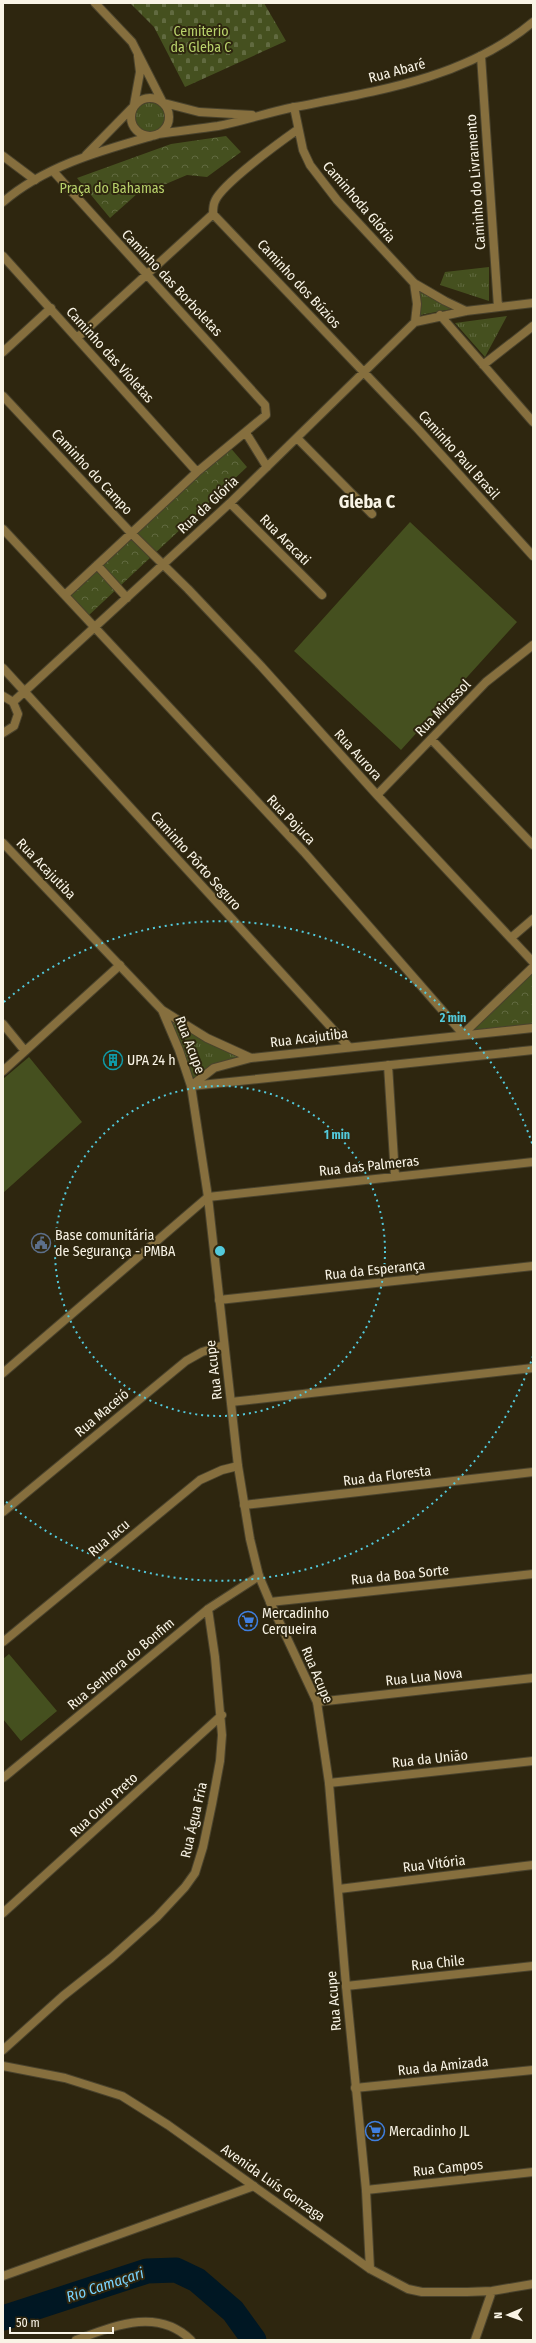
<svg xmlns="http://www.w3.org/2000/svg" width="536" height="2343" font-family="'Fira Sans Condensed',sans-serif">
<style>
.grass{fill:url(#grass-tufts)}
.cemetery{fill:url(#cemetery-stones)}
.park{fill:url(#park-crowns)}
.garden{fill:#45501f}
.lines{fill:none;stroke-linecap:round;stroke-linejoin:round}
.river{stroke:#001723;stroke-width:25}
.minor-casing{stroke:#4a432d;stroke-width:10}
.tertiary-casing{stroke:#4a432d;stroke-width:10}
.minor{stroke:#866f3e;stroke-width:8}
.tertiary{stroke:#866f3e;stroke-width:8}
.ring{fill:none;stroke:#53cadc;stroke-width:2;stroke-dasharray:2 4}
.labels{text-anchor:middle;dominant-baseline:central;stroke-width:4;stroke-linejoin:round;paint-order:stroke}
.park-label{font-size:14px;fill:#b8d16b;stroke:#2e260f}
.street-label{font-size:14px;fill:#f9f4e6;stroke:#2e260f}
.poi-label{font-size:14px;fill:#f9f4e6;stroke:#2e260f;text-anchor:start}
.water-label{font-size:15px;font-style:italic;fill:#79d2fd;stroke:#2e260f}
.district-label{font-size:18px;font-weight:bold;fill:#f9f4e6;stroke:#2e260f}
.centre{fill:#53cadc;stroke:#2e260f;stroke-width:2}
.ring-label{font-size:12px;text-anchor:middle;font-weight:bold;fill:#53cadc;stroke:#2e260f;stroke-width:4;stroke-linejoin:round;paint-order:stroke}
</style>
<defs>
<pattern id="grass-tufts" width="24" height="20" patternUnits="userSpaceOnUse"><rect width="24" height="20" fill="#45501f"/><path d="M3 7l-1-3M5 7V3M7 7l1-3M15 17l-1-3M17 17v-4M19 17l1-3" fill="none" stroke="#616a40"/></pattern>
<pattern id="cemetery-stones" width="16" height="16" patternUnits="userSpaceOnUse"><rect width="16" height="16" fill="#45501f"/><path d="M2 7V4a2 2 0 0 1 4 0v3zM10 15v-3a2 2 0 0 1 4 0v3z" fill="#616a40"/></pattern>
<pattern id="park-crowns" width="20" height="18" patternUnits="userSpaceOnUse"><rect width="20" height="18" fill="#45501f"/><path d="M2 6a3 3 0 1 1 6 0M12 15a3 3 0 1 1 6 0" fill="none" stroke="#616a40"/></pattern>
</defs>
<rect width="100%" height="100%" fill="#2e260f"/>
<path class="grass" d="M132 116a17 17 0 1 1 34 0a17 17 0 1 1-34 0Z
M489 267V301L440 285 445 272Z
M418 289 452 309 420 315Z
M507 316 485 357 455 323Z
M168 1020 247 1058 192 1078Z"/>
<path class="cemetery" d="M130 3H264L286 41 185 87 154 27Z"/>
<path class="park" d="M226 136 241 152 207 177 187 175 154 189 147 185 110 218 77 178 171 144Z
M228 445 247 467 88 616 70 597Z
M533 972V1027L464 1034Z"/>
<path class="garden" d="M410 522 517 622 401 750 294 651Z
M29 1057 82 1122 3 1193V1079Z
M9 1654 57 1711 21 1741 3 1719V1659Z"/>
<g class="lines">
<path class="river" d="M3 2318 147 2271 176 2270 197 2280 233 2311 254 2340"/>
<g class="minor-casing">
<path id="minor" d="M481 56 498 307
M294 107 303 150 310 165 337 200 414 283 445 301 466 311
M3 156 35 180
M53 171 265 405 266 415 197 472 65 595
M213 214 417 428 533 556
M3 256 197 472
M414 283 417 304 415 322
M440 315 533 422
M415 322 466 311 533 303
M77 338 213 214C213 210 213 205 215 201 222 184 280 142 297 130
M3 352 51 308
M483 365 533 326
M3 396 131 533 188 589 261 666 377 795 533 962
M246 433 267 467
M297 438 372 514
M230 503 322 595
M3 529 305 853 463 1034 533 967
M97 565 127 598
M3 668 349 1047
M3 696 13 702 18 714 14 726 3 733
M13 702 230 503 415 322
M431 739 533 845
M377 795 486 682 533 645
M512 937 533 919
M3 1024 25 1051
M388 1065 395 1176
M3 1071 120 965
M191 1086 533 1050
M219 1300 533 1266
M3 1373 208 1197 533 1162
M231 1402 533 1368
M244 1505 533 1472
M3 1512 186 1361 202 1352 224 1345
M270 1602 533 1574
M3 1642 200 1480 222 1470 238 1466
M317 1702 533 1678
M3 1778 208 1609 259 1576
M329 1783 533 1761
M339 1889 533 1865
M3 1913 222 1715
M346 1986 533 1966
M3 2050 63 1996 111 1958 157 1917 185 1887 195 1873 203 1847 212 1804 220 1761 222 1735 215 1657 208 1609
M355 2088 533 2070
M366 2190 533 2172
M3 2276 254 2186
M76 2340C114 2326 157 2307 191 2340"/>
</g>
<g class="tertiary-casing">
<path id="tertiary" d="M95 3 132 42 162 101
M131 117a19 19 0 1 1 38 0a19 19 0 1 1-38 0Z
M164 103 199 112 252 115
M134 105 140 72 138 56
M158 134C178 131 198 129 218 126 244 121 269 112 295 107 378 91 466 78 533 22
M86 155 132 108
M3 202C45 166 100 151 152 136
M3 843 162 1010 207 1038 251 1058 533 1028
M162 1010 179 1050 191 1086 208 1197 238 1466 250 1539 259 1576 270 1602 317 1702 329 1783 346 1986 366 2190 370 2269
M191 1086 214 1068 251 1058
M3 2066 65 2078 122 2096 168 2125 370 2269 408 2289 422 2292H467L492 2291 533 2284
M475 2340 492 2291"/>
</g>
<use href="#minor" class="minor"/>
<use href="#tertiary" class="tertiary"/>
</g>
<g class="ring">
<circle cx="220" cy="1251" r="165"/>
<path d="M533 1356A330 330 0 0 1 4 1500M4 1002A330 330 0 0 1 533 1146"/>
</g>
<defs>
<g id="building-ring" transform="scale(1)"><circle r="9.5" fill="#2e260f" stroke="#0f9aa8" stroke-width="1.5"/><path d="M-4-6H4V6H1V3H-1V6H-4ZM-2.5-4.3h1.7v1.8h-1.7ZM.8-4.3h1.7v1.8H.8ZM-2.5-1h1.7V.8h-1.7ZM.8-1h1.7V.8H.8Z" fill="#0f9aa8"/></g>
<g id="civic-ring" transform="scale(1)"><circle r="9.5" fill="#2e260f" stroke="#5c6f8a" stroke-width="1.5"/><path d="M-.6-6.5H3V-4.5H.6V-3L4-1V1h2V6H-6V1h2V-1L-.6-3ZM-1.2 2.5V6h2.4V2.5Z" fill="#5c6f8a"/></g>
<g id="supermarket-ring" transform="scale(1)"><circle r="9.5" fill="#2e260f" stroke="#3f7fe0" stroke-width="1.5"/><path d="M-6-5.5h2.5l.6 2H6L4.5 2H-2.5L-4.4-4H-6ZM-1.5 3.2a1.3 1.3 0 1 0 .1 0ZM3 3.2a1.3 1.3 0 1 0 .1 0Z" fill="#3f7fe0"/></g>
</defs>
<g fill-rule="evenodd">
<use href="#building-ring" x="113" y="1060"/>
<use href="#civic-ring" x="41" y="1243"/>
<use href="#supermarket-ring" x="248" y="1621"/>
<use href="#supermarket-ring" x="375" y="2131"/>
</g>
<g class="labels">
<g class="park-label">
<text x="201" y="31">Cemiterio<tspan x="201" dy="16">da Gleba C</tspan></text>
<text x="112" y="188">Praça do Bahamas</text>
</g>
<g class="street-label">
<text transform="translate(397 71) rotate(-15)">Rua Abaré</text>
<text transform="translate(476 182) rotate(-94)">Caminho do Livramento</text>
<text transform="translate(359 202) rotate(49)">Caminhoda Glória</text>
<text transform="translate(172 283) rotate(47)">Caminho das Borboletas</text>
<text transform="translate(299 284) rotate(47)">Caminho dos Búzios</text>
<text transform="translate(110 355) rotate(48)">Caminho das Violetas</text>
<text transform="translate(459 455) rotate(48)">Caminho Paul Brasil</text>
<text transform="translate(92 472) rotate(47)">Caminho do Campo</text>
<text transform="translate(208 505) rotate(-43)">Rua da Glória</text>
<text transform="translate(285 540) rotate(45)">Rua Aracati</text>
<text transform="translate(443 708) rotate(-46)">Rua Mirassol</text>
<text transform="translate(358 755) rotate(48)">Rua Aurora</text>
<text transform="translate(291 820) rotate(46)">Rua Pojuca</text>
<text transform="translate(196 861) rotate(48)">Caminho Pôrto Seguro</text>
<text transform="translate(46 869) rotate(46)">Rua Acajutiba</text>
<text transform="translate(309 1038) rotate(-7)">Rua Acajutiba</text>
<text transform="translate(190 1045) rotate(69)">Rua Acupe</text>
<text transform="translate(369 1166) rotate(-6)">Rua das Palmeras</text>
<text transform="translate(375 1270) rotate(-6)">Rua da Esperança</text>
<text transform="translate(214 1370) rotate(-97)">Rua Acupe</text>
<text transform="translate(102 1413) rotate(-40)">Rua Maceió</text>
<text transform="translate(387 1476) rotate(-7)">Rua da Floresta</text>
<text transform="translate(109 1538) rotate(-40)">Rua Iacu</text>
<text transform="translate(400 1575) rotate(-6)">Rua da Boa Sorte</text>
<text transform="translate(121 1664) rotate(-40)">Rua Senhora do Bonfim</text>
<text transform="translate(317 1675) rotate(67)">Rua Acupe</text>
<text transform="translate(424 1677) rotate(-6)">Rua Lua Nova</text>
<text transform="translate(430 1759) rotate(-6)">Rua da União</text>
<text transform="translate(104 1805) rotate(-43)">Rua Ouro Preto</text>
<text transform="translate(194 1820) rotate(-77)">Rua Água Fria</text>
<text transform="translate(434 1864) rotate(-7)">Rua Vitória</text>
<text transform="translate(438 1963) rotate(-6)">Rua Chile</text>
<text transform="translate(334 2001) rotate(-95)">Rua Acupe</text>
<text transform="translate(443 2066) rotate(-6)">Rua da Amizada</text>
<text transform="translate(448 2168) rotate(-6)">Rua Campos</text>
<text transform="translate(273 2183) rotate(35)">Avenida Luís Gonzaga</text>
</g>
<g class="poi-label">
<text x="127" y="1060">UPA 24 h</text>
<text x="55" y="1235">Base comunitária<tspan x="55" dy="16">de Segurança - PMBA</tspan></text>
<text x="262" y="1613">Mercadinho<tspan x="262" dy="16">Cerqueira</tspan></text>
<text x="389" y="2131">Mercadinho JL</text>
</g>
<g class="water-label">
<text transform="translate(105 2285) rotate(-18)">Rio Camaçari</text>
</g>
<g class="district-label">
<text x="367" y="502">Gleba C</text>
</g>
</g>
<circle cx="220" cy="1251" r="6" class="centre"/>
<g class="ring-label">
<text x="453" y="1022">2 min</text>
<text x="337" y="1139">1 min</text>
</g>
<rect width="536" height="2343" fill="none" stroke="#f9f4e6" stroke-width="8"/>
<g transform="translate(508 2315) rotate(268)" stroke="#2e260f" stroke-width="3" paint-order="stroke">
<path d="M0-3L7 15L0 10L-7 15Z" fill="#f9f4e6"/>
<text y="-6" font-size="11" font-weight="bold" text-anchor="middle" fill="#f9f4e6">N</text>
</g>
<path d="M10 2327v6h103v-6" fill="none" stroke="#f9f4e6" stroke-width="2"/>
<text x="16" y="2327" font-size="12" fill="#f9f4e6" stroke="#2e260f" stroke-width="3" paint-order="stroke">50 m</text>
</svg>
